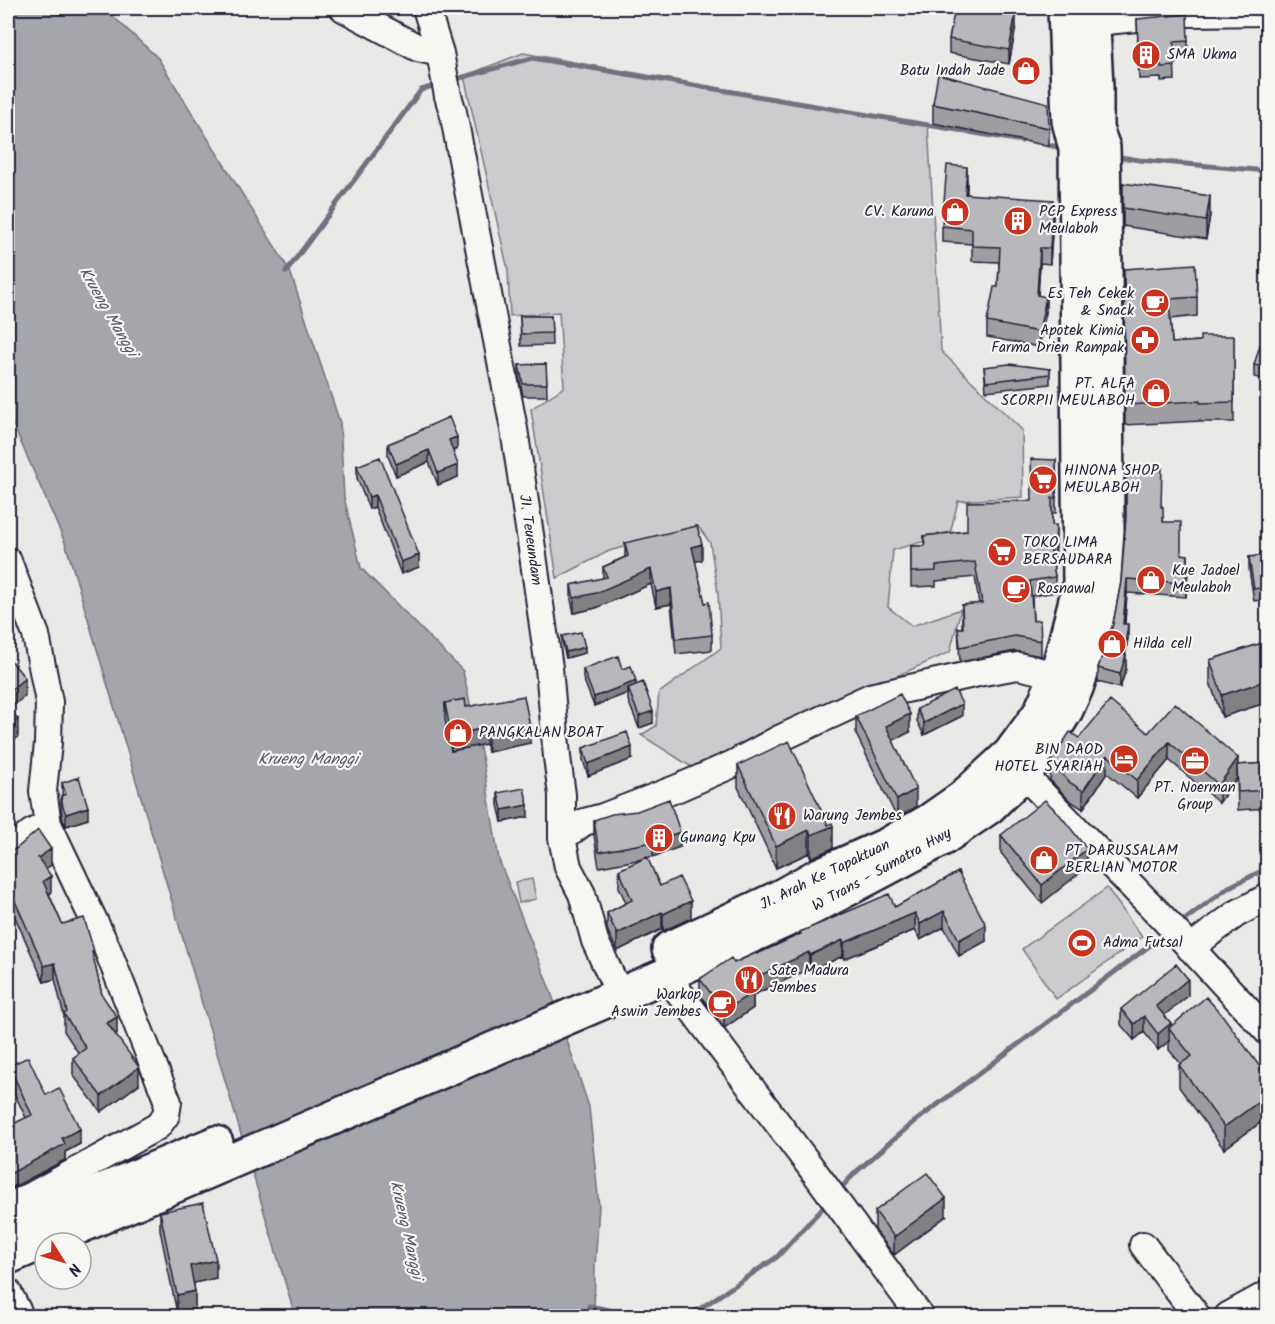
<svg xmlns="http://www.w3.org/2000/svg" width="1275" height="1324" font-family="Kalam,sans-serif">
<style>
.green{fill:#ccccce;stroke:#777784;stroke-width:1.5}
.water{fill:#a5a5ac;stroke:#71717f;stroke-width:1.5}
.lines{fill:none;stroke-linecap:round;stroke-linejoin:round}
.stream{stroke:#71717f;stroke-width:5}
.minor-casing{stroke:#22223b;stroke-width:30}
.highway-casing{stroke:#22223b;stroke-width:38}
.minor{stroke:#f6f6f2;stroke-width:26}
.highway{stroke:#f6f6f2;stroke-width:33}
.wall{fill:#9e9ea2;stroke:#22223b;stroke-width:1.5}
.shaded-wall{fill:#818184;stroke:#22223b;stroke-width:1.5}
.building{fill:#b8b8bc;stroke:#22223b;stroke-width:1.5}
.labels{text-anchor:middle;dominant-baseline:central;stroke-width:4.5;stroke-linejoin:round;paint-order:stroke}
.poi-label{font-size:15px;fill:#22223b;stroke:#f6f6f2;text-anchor:start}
.street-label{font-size:15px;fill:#22223b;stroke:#f6f6f2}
.water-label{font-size:16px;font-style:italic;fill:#565668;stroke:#f6f6f2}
</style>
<rect width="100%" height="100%" fill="#e9e9e7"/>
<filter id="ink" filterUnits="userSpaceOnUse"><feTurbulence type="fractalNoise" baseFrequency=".0167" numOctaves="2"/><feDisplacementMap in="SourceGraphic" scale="12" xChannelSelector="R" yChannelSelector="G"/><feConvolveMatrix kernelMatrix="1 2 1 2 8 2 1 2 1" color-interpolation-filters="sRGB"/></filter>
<g filter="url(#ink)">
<path class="green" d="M523 53 928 125 941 351 1022 430 1023 497 958 501 950 534 893 550 888 607 912 626 961 609 950 652 693 768 641 735 656 726 659 693 721 648 718 593 710 543 698 526 609 551 557 578 531 409 564 387 559 312 510 316 508 270 464 76Z
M532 879 536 899 519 903 515 882Z
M1107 888 1142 937 1056 999 1022 949Z"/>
<path class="water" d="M8 8H104L158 58 290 271 340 423 344 497 361 568 463 671 483 762 499 860 551 992 589 1107 599 1206 595 1266 594 1316H295L66 545 8 413Z"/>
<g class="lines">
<path class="stream" d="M453 80 532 58 1022 141
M1043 144 1063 148
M1114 156 1139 160 1268 171
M286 272 421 90 439 84
M1178 925 1229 887 1268 868
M838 1191 856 1172 909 1126 1168 932
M589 1306 639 1316
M689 1316 777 1257 828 1202"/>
<g class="minor-casing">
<path id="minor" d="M343 8 418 48 440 53
M426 8 440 53 448 96 453 112 514 429 532 548 549 668 557 757 562 795V838L568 867 582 894 595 941 613 980
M1076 24 1187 13 1268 12
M8 561 36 635 49 702 48 743 43 791 48 824 106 946 168 1102 166 1115 158 1126 33 1195 8 1207
M1023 774 1162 917 1268 1032
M562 838 584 822 603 817 678 788 733 764 781 738 870 697 978 673 1018 666 1057 675
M8 853 31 833 48 824
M1190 948 1236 914 1268 897
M666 975 819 1178 920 1316
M1143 1245 1197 1316
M8 1292 20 1316
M1228 1316 1268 1294"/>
</g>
<g class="highway-casing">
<path id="highway" d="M669 949 776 899 819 875 887 845 929 821 962 798 1010 754 1040 713 1057 675 1080 584 1076 149 1069 121 1065 8
M8 1230 216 1143
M8 1257 666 975 808 910 942 839 989 807 1023 774 1038 756 1066 710 1076 688 1095 632 1103 592 1107 530 1106 332 1103 148 1096 129V87L1092 8"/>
</g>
<use href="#minor" class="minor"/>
<use href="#highway" class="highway"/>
</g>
<path class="wall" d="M1001 9 1016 26 1009 64 949 53V39Z
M1137 19 1188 41V56H1174L1175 80 1161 81V78L1139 79Z
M933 104 1049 128V146L933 123Z
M967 182V194L1053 216 1050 264 1040 263 1038 295 1046 312 1039 347 987 337V322L998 287 999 262 972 261V244L942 242V226Z
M1123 183 1210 215 1206 239 1123 226Z
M1124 269 1197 297V316L1170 319 1172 343 1200 341 1234 336V422H1200V421L1125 425Z
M520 316H551L552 345 521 346Z
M1268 347V380L1254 377V365Z
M546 364 547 396H523L519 377V365Z
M984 367 1050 369V384L986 391Z
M422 430 457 449 453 451 458 477 438 485 429 462 396 476 388 456V444Z
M1056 460V513H1052V525L1056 540 1055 561H1053L1055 577V592L1032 596 1033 621 1041 641V656L1015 651 960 662 958 628H962V605L979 604 975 577 936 581V586L911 587V546H924V536L967 531 1032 501Z
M357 466 419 567 401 574 375 507 369 509 357 478Z
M1162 507 1163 522 1188 569 1186 597 1127 593 1125 624 1128 638 1125 655 1126 669 1120 688 1098 682V668L1113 624 1121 582Z
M625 543 702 560 695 561 712 635V650L676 654 671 604 656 607 651 584 596 608 574 613 571 600V585L603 578V567L625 557Z
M1268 555V599L1254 601 1249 569V557Z
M562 636 585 653 566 658 562 643Z
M1268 641V702L1222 717 1210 682V660Z
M583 669H622L636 685 653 723 639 728 628 700V693L594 706 583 678Z
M445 703 466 707 530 743 488 752 486 744 451 751 445 719Z
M917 709 962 716 924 735 917 721Z
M856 716 910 732 893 740 916 807 897 818 856 734Z
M1148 733 1238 765 1268 763V808L1238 810 1237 778 1219 803 1169 760 1137 798 1107 773 1083 809 1069 800 1050 780V762L1079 738Z
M583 748 632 759 588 776 583 760Z
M738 765 833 848 811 858 809 853 776 868 738 787Z
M62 783 88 819 66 826 63 820 61 808V796H62Z
M498 793 528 817 502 822 498 805Z
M594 820 680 847 647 858 660 886 691 918 663 931 662 929 617 951 607 929V913L626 903 619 887V870L643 859 599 867 594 835Z
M1001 835 1087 867 1042 903 1001 853Z
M8 851 51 865 45 869 51 893 49 894 62 924 94 961 102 995 117 1033 115 1035 139 1084 101 1112 73 1075V1058L79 1054 64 1031V1016L55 979 44 982 11 908Z
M958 872 986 941 959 956 944 927 920 940 915 930 844 959 843 956 810 971 809 969 753 995V1008L724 1028 700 995V979L734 963 757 954 800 934V932L895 907Z
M1188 996 1164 1015 1171 1026 1268 1078V1117L1224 1149 1179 1087V1065L1181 1064 1169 1050V1041L1158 1050 1144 1032 1134 1040 1121 1025V1009Z
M9 1066 46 1095 80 1144 65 1152V1160L8 1190V1123L9 1126 26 1118 9 1082Z
M875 1211 946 1216 894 1255 875 1230Z
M160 1212 216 1278 194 1283 195 1309 177 1313 160 1230Z"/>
<path class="shaded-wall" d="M1016 12V26L1009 64V50Z
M967 167V182L965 209V194Z
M1210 196V215L1206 239V221Z
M1053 200V216L1050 264V248Z
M1040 248V263L1037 310V295Z
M1046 297V312L1039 347V332Z
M457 437V449L449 452V440Z
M429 450V462L396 476V464Z
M458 465V477L438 485V473Z
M375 495V507L369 509V497Z
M1056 525V540L1055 561V546Z
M702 544V560L692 562V547Z
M419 555V567L401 574V562Z
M1188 555V569L1186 597V583Z
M651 569V584L596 608 574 613V598Z
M1127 579V593L1123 638V624Z
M671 588V604L656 607V592Z
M1128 624V638L1125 656 1126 655V669L1120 688V674Z
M585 647V653L566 658V652Z
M25 678V696L8 710V692Z
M1268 680V702L1222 717V695Z
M636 681V690L628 688V693L594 706V697Z
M962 704V716L924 735V723Z
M653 711V723L639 728V716Z
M910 714V732L886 744V726Z
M18 719V737L8 746V728Z
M530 727V743L488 752V736Z
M486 728V744L451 751V735Z
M1169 742V760L1137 798V780Z
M632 747V759L588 776V764Z
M1107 755V773L1083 809V791Z
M1238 758V776L1237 765V778L1219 803V785Z
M916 789V807L897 818V800Z
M528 805V817L502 822V810Z
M88 807V819L66 826V814Z
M833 826V848L811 858V835Z
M809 830V853L776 868V846Z
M680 832V847L653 857V842Z
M51 849V865L38 875V858Z
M1087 849V867L1042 903V885Z
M51 876V893L43 898V881Z
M11 892V908L8 911V895Z
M691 901V918L663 931V914Z
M944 911V927L920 940V924Z
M662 912V929L617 951V934Z
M915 913V930L844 959V943Z
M986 925V941L959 956V940Z
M843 940V956L810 971V955Z
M809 952V969L753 995V1008L724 1028V1011L746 982Z
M55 963V979L44 982V966Z
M1188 979V996L1156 1022V1006Z
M1144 1016V1032L1134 1040V1024Z
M117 1017V1033L107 1040V1023Z
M1171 1023V1030L1169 1028V1041L1158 1050V1034Z
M139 1067V1084L101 1112V1096Z
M1268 1095V1117L1224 1149V1127Z
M80 1129V1144L65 1152V1160L8 1190V1175L62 1138Z
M946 1198V1216L894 1255V1237Z
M216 1260V1278L190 1284V1266Z
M195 1291V1309L177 1313V1295Z"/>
<path class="building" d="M955 8H998L1016 12 1009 50 949 39Z
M1187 14 1188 41 1174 42 1175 66 1161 67V64L1139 65 1137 19Z
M938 74 1048 103 1049 128 933 104Z
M947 165 967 167 965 194 1053 200 1050 248H1040L1037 295 1046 297 1039 332 987 322 994 287H998L1000 247 972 246V229L942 226Z
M1123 183 1210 196 1206 221 1123 208Z
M1195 264 1197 297 1169 299 1172 343 1200 341V336H1234V402L1200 403V401L1125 405 1124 269Z
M520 316H551L552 333 521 334Z
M1260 345 1268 347V368L1254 365Z
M546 364 547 384H523L519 365Z
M1009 364 1050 369V374L986 382 984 367Z
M449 417 457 437 449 440 458 465 438 473 429 450 396 464 388 444 422 430V429Z
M380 457 419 555 401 562 375 495 369 497 357 466Z
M1031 459 1056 460V498H1052V525H1056L1055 546H1050L1055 577 1030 581 1033 621 1040 620 1041 641 1015 636 960 647 958 628H963L962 605 982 603 975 562 936 566V571L911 572V546H925L924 536 967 531V502L1032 501Z
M1162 466 1161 507H1163V522H1181V554L1188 555 1186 583 1127 579 1123 624H1128L1124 654 1126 655 1120 674 1098 668 1113 624 1121 582 1126 517V467Z
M697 526 702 544 692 547 705 603 709 602 712 635 676 639 671 588 656 592 651 569 596 593 574 598 571 585 607 577 603 567 628 556 625 543Z
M1268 555V587L1254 589 1249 557Z
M581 632 585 647 566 652 562 636Z
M1268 641V680L1222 695 1210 660Z
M618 656 622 669 631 666 636 681 594 697 583 669Z
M8 657 25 678 8 692Z
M643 682 653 711 639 716 628 688Z
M955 690 962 704 924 723 917 709Z
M900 694 910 714 886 726 916 789 897 800 856 716Z
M524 696 530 727 488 736 486 728 451 735 445 703 465 699 466 707Z
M1110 701 1148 733 1175 703 1238 758 1219 785 1169 742 1137 780 1107 755 1083 791 1069 782 1050 762 1070 732 1079 738Z
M8 707 18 719 8 728Z
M627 732 632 747 588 764 583 748Z
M789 741 828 825 832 823 833 826 811 835 809 830 776 846 738 765Z
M1268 763V790L1238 792 1237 765Z
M79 777 88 807 66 814 63 807 61 796 66 794 62 783Z
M524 788 528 805 502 810 498 793Z
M669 799 680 832 653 842 599 852 594 820 612 814 637 811Z
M1045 800 1060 815 1087 849 1042 885 1001 835Z
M38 830 51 849 38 858 51 876 43 881 62 924 84 918 94 951 92 952 102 995 117 1017 107 1023 139 1067 101 1096 73 1058 86 1048 64 1014 67 1012 55 963 44 966 11 892 8 895V851H11L17 848Z
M647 857 660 886 679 877 691 901 663 914 662 912 617 934 607 913 632 900 619 870Z
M958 872 986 925 959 940 944 911 920 924 915 913 844 943 843 940 810 955 809 952 746 982 753 992 724 1011 700 979 731 958 734 963 756 953 757 954 801 934 800 932 889 894 895 907Z
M1176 964 1188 979 1156 1006 1171 1023 1158 1034 1144 1016 1134 1024 1121 1009Z
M1206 997 1223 1016 1268 1078V1095L1224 1127 1179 1065 1192 1056 1169 1028Z
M28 1057 46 1095 59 1088 80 1129 62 1138 65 1144 8 1175V1123L9 1126 32 1115 9 1066Z
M927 1173 946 1198 894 1237 875 1211Z
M203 1203 216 1260 190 1266 195 1291 177 1295 160 1212Z
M8 1310 11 1317H8Z
M702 1313 707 1317H700Z"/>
</g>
<defs>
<g id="building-disc" transform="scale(1.5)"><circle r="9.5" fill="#c8321e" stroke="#f6f6f2"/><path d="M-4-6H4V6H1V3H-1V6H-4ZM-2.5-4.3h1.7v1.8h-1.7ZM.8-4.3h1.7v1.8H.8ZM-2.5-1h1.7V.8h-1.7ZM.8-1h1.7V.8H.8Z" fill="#fff"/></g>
<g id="shop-disc" transform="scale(1.5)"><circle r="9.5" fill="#c8321e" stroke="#f6f6f2"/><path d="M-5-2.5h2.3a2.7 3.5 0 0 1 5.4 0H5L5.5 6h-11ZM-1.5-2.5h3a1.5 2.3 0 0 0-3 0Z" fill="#fff"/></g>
<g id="cafe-disc" transform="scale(1.5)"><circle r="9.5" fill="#c8321e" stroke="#f6f6f2"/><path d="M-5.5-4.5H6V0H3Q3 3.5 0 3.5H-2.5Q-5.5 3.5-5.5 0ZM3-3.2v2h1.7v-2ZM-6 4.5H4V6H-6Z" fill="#fff"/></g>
<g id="pharmacy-disc" transform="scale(1.5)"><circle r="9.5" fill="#c8321e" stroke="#f6f6f2"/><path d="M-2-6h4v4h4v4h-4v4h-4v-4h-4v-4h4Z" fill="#fff"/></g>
<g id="supermarket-disc" transform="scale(1.5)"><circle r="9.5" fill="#c8321e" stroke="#f6f6f2"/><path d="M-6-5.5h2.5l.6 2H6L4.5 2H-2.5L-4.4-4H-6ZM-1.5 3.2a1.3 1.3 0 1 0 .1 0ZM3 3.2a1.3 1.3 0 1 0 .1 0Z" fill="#fff"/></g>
<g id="hotel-disc" transform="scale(1.5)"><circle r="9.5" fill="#c8321e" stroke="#f6f6f2"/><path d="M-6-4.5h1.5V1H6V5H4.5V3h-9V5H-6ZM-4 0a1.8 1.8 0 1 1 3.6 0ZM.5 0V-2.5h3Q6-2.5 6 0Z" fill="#fff"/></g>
<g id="office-disc" transform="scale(1.5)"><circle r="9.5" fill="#c8321e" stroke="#f6f6f2"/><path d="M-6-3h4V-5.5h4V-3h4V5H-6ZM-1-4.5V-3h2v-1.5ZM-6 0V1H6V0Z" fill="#fff"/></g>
<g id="restaurant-disc" transform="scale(1.5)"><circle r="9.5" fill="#c8321e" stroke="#f6f6f2"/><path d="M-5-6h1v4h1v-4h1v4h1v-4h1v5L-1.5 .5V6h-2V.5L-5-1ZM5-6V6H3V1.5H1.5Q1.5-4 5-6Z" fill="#fff"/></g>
<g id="stadium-disc" transform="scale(1.5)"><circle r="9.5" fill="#c8321e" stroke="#f6f6f2"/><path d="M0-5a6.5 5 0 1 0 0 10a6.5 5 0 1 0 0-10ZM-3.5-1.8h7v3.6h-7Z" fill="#fff"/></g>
</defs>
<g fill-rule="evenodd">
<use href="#building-disc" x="1146" y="55"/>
<use href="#shop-disc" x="1026" y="71"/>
<use href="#shop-disc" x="955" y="212"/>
<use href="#building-disc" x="1018" y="221"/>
<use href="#cafe-disc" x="1155" y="303"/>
<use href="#pharmacy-disc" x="1145" y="340"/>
<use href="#shop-disc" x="1156" y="393"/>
<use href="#supermarket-disc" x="1043" y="480"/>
<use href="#supermarket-disc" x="1002" y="552"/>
<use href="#shop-disc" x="1151" y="580"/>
<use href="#cafe-disc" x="1016" y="589"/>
<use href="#shop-disc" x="1112" y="644"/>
<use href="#shop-disc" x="458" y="733"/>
<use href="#hotel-disc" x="1124" y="759"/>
<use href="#office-disc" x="1195" y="761"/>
<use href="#restaurant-disc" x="782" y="816"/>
<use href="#building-disc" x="659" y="838"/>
<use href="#shop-disc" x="1044" y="860"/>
<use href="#stadium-disc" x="1082" y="943"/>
<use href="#restaurant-disc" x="749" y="980"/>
<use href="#cafe-disc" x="722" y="1004"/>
</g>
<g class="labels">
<g class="poi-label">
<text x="1167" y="55">SMA Ukma</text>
<text x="1005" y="71" text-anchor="end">Batu Indah Jade</text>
<text x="934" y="212" text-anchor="end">CV. Karuna</text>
<text x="1039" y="212">PCP Express<tspan x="1039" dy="17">Meulaboh</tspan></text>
<text x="1134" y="294" text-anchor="end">Es Teh Cekek<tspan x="1134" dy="17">&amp; Snack</tspan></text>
<text x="1124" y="331" text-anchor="end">Apotek Kimia<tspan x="1124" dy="17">Farma Drien Rampak</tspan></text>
<text x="1135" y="384" text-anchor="end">PT. ALFA<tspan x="1135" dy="17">SCORPII MEULABOH</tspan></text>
<text x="1064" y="471">HINONA SHOP<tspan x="1064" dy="17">MEULABOH</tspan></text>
<text x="1023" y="543">TOKO LIMA<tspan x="1023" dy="17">BERSAUDARA</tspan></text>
<text x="1172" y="571">Kue Jadoel<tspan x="1172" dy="17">Meulaboh</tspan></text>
<text x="1037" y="589">Rosnawal</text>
<text x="1133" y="644">Hilda cell</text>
<text x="479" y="733">PANGKALAN BOAT</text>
<text x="1103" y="750" text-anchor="end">BIN DAOD<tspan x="1103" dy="17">HOTEL SYARIAH</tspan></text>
<text x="1195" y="788" text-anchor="middle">PT. Noerman<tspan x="1195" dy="17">Group</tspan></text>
<text x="803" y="816">Warung Jembes</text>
<text x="680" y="838">Gunang Kpu</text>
<text x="1065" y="851">PT DARUSSALAM<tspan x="1065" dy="17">BERLIAN MOTOR</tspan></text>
<text x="1103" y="943">Adma Futsal</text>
<text x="770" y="971">Sate Madura<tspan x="770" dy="17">Jembes</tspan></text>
<text x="701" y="995" text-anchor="end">Warkop<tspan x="701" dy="17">Aswin Jembes</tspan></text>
</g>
<g class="street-label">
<text transform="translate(530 540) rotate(82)">JI. Teueundam</text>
<text transform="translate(882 870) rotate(-29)">W Trans - Sumatra Hwy</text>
<text transform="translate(825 875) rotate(-26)">JI. Arah Ke Tapaktuan</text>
</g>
<g class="water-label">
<text transform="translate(108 312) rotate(60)">Krueng Manggi</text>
<text x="308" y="759">Krueng Manggi</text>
<text transform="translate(406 1230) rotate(77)">Krueng Manggi</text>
</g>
</g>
<rect width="1275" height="1324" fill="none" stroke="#f6f6f2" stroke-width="30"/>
<rect x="15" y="15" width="1245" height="1294" fill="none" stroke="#22223b" stroke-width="2" filter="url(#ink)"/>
<g transform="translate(63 1261) rotate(127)"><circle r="28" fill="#f6f6f2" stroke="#a1a1a9" stroke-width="1.5"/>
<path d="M0-4.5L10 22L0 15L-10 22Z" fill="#c8321e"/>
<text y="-9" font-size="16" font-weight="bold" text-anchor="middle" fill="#22223b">N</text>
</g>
</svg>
